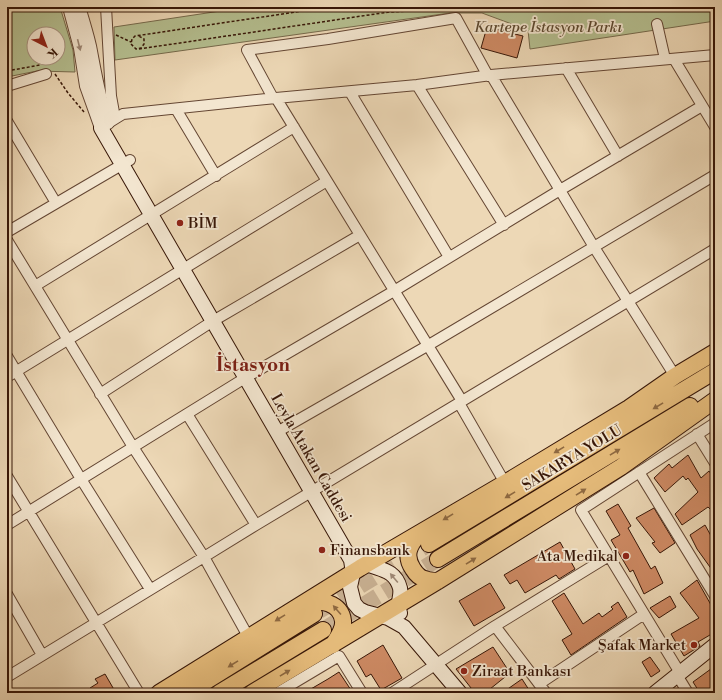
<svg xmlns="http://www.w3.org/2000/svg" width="722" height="700" font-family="'Libre Bodoni',serif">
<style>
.green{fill:#b5bf90;stroke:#766a4c;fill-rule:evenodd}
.building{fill:#ce8a64;stroke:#371607}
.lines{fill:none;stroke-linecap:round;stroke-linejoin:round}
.trunk-tunnel{stroke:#c9b193;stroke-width:16;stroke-dasharray:16 8;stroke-linecap:butt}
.minor-casing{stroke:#644633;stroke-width:12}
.tertiary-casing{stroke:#644633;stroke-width:14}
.secondary-casing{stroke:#371607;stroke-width:16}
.trunk-casing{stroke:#371607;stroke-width:18}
.path{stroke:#371607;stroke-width:1.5;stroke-dasharray:3 2;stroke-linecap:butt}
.minor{stroke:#f3e6d0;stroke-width:10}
.tertiary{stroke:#f3e6d0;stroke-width:12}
.secondary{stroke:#f3e6d0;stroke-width:14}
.trunk{stroke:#e6bc7b;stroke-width:16}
.oneway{fill:#9e8876}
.oneway2{fill:#8e6941}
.poi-dot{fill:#8f2418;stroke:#f3e6d0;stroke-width:1.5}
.labels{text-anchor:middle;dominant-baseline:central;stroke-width:3.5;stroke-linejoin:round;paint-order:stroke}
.park-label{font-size:15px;font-style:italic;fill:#5d4930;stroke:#f3e6d0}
.poi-label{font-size:15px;fill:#371607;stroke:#f3e6d0;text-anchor:start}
.street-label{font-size:15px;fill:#371607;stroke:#f3e6d0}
.district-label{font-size:19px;font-weight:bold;fill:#7a1f14;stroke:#f3e6d0}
</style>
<rect width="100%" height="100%" fill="#edd8b6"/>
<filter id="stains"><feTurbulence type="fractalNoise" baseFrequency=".005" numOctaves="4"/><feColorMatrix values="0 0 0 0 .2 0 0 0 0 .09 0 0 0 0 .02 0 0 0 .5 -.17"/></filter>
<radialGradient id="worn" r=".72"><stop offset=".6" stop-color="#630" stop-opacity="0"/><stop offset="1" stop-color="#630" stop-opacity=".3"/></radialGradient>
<path class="green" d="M10 7H60L73 50 75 72 37 71 7 77V8ZM34 34H58V58H34Z
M247 7H715V21L530 49 528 30 482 13H450L115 60 114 27Z"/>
<path class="building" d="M487 27 523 36 517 58 481 48Z
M688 455 701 478 709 471 715 480V514L708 507 682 525 675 514 698 492 688 478 686 480 683 476 665 492 654 478 669 464 672 468Z
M618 504 631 526 628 528 637 544 651 569 655 566 663 583 644 594 633 570 630 572 611 540 620 535 606 511Z
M654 508 675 543 660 553 652 543 655 542 636 518Z
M705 525 715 543V574L697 549 690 535Z
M560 542 575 569 559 579 556 575 525 593 517 580 510 584 504 575Z
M697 580 715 612V632L698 642 700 646 684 656 671 634 699 618 680 593Z
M490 583 505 608 474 626 459 601Z
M564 593 583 624 599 613 602 617 613 609 611 607 618 602 627 617 571 655 562 640 572 634 552 601Z
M670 596 676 607 659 618 650 608Z
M383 645 402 678 381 690 371 674 366 677 357 661Z
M493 647 510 673 485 693H475L456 669Z
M650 657 660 671 651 677 642 662Z
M715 666V693H700L693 682Z
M339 672 353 693H304L328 679Z
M105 674 116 693H93L90 688 98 683 95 679Z
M522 679 531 693H502Z"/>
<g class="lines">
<path class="trunk-tunnel" d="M319 611 429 544
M323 630 438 559"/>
<g class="minor-casing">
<path id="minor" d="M106 7 111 96 115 118
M657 24 665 59
M674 59 715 127
M566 68 618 156
M491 75 594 247 675 376
M417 85 504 225
M7 86 46 74
M350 92 449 257
M273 98 247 50 328 39 456 18 488 76
M276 98 462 401
M176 109 216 176
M7 121 56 203
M102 127 123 114 276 98 417 85 491 75 715 55
M7 232 130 160
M7 240 133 447 204 557 249 638
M35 286 294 127
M7 356 81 479 150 589
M7 377 327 181
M100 394 213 321 360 235
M459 403 505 483
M187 414 256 525
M277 432 427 346 715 175
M697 434 715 463
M639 472 715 596
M7 476 139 693
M7 525 245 378 394 291 560 190 702 106
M7 594 42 655
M495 626 546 693
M680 673 581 510 715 423
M677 675 688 693
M7 677 204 557 256 525 715 249
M539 684 644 614
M277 693 339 656 362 693
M392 693 495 626 609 556"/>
</g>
<g class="tertiary-casing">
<path id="tertiary" d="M69 7 80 48 86 86 101 128
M79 7C83 20 87 33 90 46 95 72 99 98 108 123"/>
</g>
<g class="secondary-casing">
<path id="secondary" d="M101 128 351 560 353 573 350 587 354 603 359 609 365 612 388 618 404 627 460 693
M360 560C375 571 394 566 400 588 402 598 396 602 400 613
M655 693 715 645"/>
</g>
<g class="trunk-casing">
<path id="trunk" d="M419 534C409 545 404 556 413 569 416 574 420 578 425 579 429 581 434 581 438 581
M429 544 715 371
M438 559 690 406
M305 604C320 598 341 603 343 621 344 630 337 638 333 645
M159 693 360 568 505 483 629 408 675 376 715 352
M187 693 314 614
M219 693 323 630
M252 693 438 581 621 467 715 400"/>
</g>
<path class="path" d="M456 8 466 7
M116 35 131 42
M139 36 144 39V44L141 48 136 49 131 44 132 39 135 36 329 7
M139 49 389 12 450 9
M7 71 40 65
M55 74 68 93 84 112"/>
<use href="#minor" class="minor"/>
<use href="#tertiary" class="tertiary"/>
<use href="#secondary" class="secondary"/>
<use href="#trunk" class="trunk"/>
</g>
<defs><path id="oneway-solid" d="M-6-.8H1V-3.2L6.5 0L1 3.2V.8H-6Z"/></defs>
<g class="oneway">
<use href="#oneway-solid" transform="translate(79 45) rotate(76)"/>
<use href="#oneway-solid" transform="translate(394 578) rotate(-130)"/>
</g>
<g class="oneway2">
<use href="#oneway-solid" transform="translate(658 406) rotate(149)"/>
<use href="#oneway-solid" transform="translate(559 450) rotate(149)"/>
<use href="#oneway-solid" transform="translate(615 452) rotate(-31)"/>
<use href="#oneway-solid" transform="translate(581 492) rotate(-32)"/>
<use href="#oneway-solid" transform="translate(510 495) rotate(149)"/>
<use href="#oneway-solid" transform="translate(448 517) rotate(149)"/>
<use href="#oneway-solid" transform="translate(471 561) rotate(-32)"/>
<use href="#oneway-solid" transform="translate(337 610) rotate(-131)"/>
<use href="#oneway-solid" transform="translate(280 618) rotate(148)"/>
<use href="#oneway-solid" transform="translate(233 664) rotate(148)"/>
<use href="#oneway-solid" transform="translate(285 673) rotate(-31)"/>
</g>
<g class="poi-dot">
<circle cx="180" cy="223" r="4"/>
<circle cx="322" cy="550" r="4"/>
<circle cx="626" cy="556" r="4"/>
<circle cx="694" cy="645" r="4"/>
<circle cx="464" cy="671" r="4"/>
</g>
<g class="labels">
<g class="park-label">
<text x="548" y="27">Kartepe İstasyon Parkı</text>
</g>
<g class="poi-label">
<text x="188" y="223">BİM</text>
<text x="330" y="550">Finansbank</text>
<text x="618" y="556" text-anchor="end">Ata Medikal</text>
<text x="686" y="645" text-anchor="end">Şafak Market</text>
<text x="472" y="671">Ziraat Bankası</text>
</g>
<g class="street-label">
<text transform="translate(311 458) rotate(60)">Leyla Atakan Caddesi</text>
<text transform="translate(572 458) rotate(-31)">SAKARYA YOLU</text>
</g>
<g class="district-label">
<text x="253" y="365">İstasyon</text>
</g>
</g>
<rect width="722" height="700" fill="none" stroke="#edd8b6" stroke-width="24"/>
<rect x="8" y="8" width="706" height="684" fill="none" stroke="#371607" stroke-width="2"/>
<rect x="12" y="12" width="698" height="676" fill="none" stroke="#371607"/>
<g transform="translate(46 46) rotate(138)"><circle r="19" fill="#f3e6d0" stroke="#a89380"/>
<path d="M0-3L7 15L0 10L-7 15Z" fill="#8f2418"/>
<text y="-6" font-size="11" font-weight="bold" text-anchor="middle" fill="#371607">K</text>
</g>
<rect width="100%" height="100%" filter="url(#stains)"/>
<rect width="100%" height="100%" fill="url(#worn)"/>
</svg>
